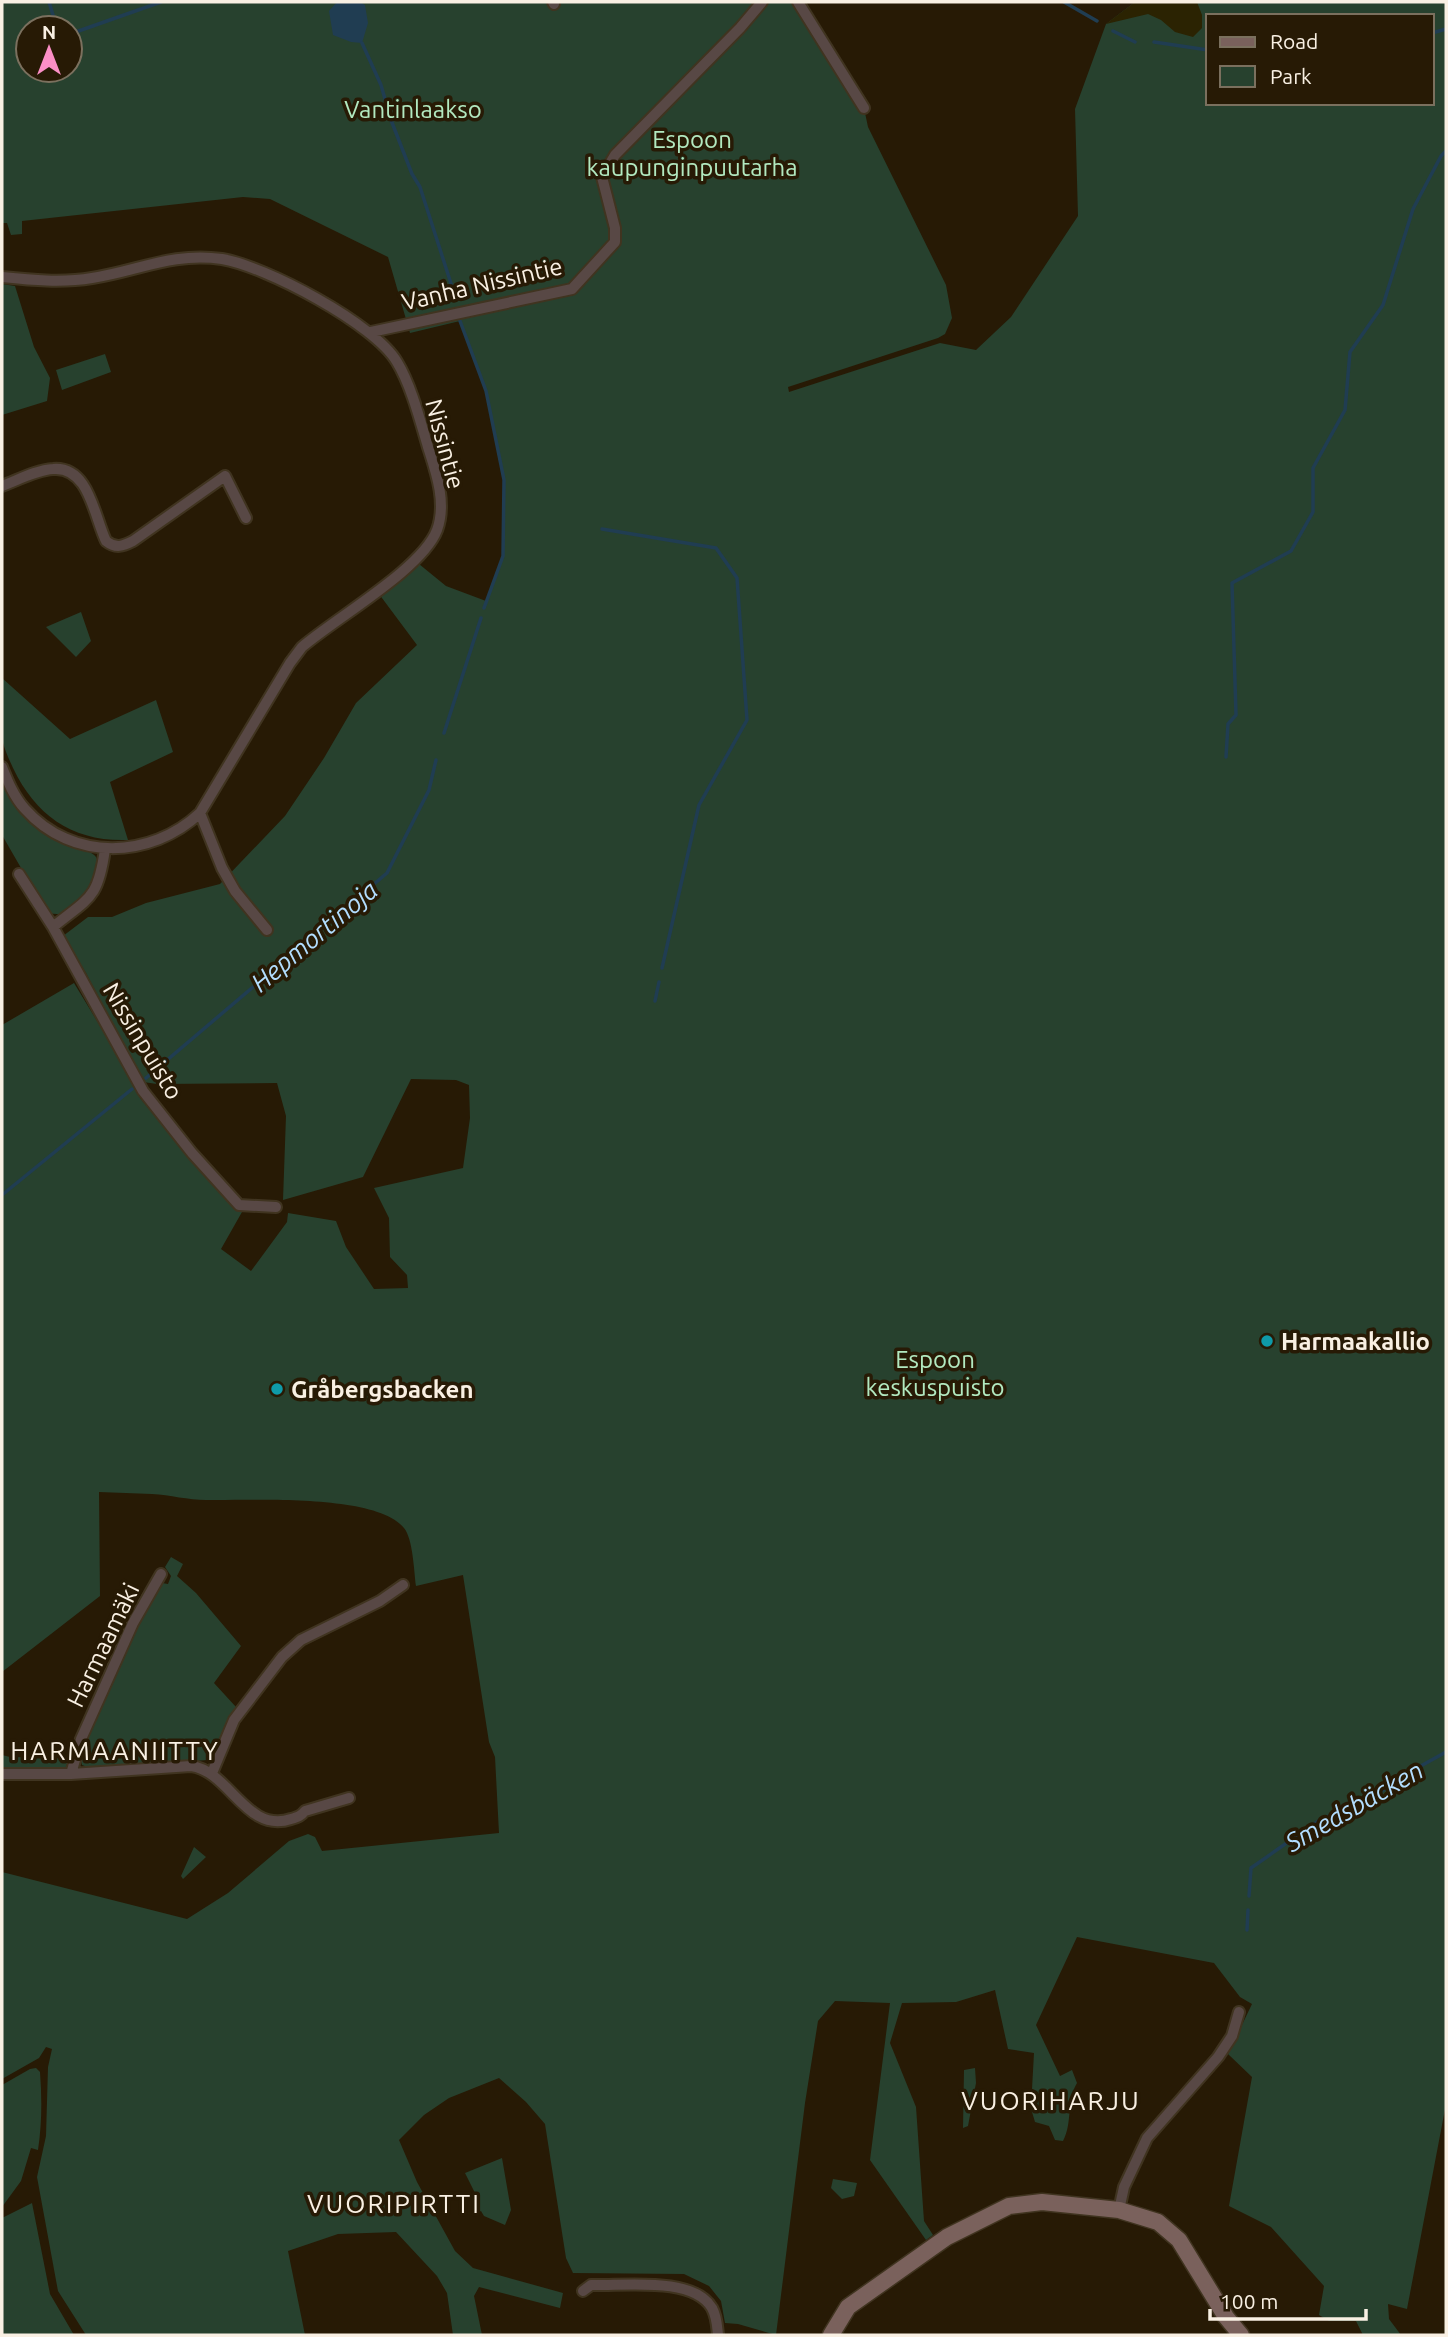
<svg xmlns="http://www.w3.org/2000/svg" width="1448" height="2337" font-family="Ubuntu,sans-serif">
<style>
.green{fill:#27412e;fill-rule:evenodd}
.sand{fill:#2b2302}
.water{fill:#203d52}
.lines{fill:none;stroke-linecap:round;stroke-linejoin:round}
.stream{stroke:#203d52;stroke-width:3.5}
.street-casing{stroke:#403420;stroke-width:14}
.secondary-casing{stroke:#403420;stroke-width:19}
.street{stroke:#584845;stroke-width:10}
.secondary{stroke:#7a615c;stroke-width:16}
.culture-dot{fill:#0f9aa8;stroke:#271a05;stroke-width:2.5}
.labels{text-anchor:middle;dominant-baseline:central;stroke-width:7;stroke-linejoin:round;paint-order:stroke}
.park-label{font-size:24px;fill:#b2e9c0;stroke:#271a05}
.street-label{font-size:24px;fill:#f9f0e3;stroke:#271a05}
.poi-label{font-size:24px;font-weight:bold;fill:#f9f0e3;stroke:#271a05;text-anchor:start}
.water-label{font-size:26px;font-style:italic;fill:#b2ddfe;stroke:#271a05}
.neighbourhood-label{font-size:26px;letter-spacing:2px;fill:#f9f0e3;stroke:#271a05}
</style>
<rect width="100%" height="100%" fill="#271a05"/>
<path class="green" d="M2 2H798L864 108 868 127 946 285 952 318 945 334 938 338 788 387 789 392 940 343 976 350 1011 317 1078 216 1075 109 1106 24 1135 2H1446V2104L1407 2309 1388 2304 1389 2319 1401 2335H1363L1356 2321H1329L1319 2315 1324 2286 1271 2227 1229 2206 1252 2077 1228 2054 1252 2004 1240 1997 1214 1963 1077 1937 1036 2025 1060 2076 1072 2070 1077 2083C1066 2101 1073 2122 1063 2141L1055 2140 1049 2126 1035 2122 1026 2092 1032 2089 1034 2053 1008 2049 995 1990 956 2002 902 2003 890 2043 916 2107 924 2221 933 2235 926 2240 870 2160 890 2003 835 2001 818 2021 805 2103 776 2335 738 2324 725 2323 721 2301 709 2286 684 2274 573 2273 566 2258 545 2124 526 2102 499 2078 449 2098 424 2115 399 2140 417 2182 455 2251 473 2268 563 2293 560 2308 479 2287 474 2296 482 2335H453L447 2293 437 2276 396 2232 338 2234 288 2251 305 2335H86L58 2291 37 2177 46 2136 48 2067 52 2049 46 2047 39 2058 2 2079V1872L187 1919 228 1893 289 1841 308 1834 315 1837 322 1851 499 1833 495 1757 489 1742 463 1575 416 1586C414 1571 413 1539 404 1528 375 1493 250 1501 206 1500 188 1500 170 1495 152 1494 135 1493 116 1493 99 1492L100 1596 2 1672V1025L74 983 136 1085 140 1098 203 1173 242 1212 221 1249 251 1271 287 1222 288 1213 336 1221 346 1247 374 1289 408 1288 407 1275 390 1257 389 1218 374 1188 463 1168 470 1118 469 1085 456 1080 411 1079 363 1177 283 1200 286 1116 277 1083 157 1084 143 1082 86 973 63 936 88 917H112L146 903 220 884 285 816 324 758 356 703 417 645 379 594 419 564 446 586 486 601 503 556 504 480 486 391 460 321 410 333 388 257 270 199 243 197 22 221V234L11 235 7 223H2ZM1208 16H1432V103H1208ZM28 28H70V70H28Z
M2 284 15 286 34 347 50 378 47 401 2 415Z
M105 354 111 372 62 390 56 370Z
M81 612 91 641 76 657 46 627Z
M2 678 70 739 156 700 173 752 110 782 128 840C73 842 36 816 13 768 9 759 3 747 2 737 0 719 2 697 2 678Z
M2 774C13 790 30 819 44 831 55 842 90 848 96 857 104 872 78 910 63 914 59 915 51 913 47 913L2 835Z
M171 1557 183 1564 177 1576 196 1593 241 1646 214 1683 236 1707 208 1760 90 1768 82 1765 79 1752 155 1587 162 1583 168 1584 171 1576 165 1567Z
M2 1755 10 1757 69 1758 66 1767 60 1769H2Z
M194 1847 206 1857 183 1879 181 1876Z
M36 2068 40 2072C42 2098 42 2124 38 2150L31 2148 21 2181 2 2207V2085L30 2069Z
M975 2068 976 2083 968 2126 963 2128 964 2070Z
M502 2158 511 2210 505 2225 484 2216 481 2211 477 2213 473 2202 476 2195 465 2173Z
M833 2179 857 2183 854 2196 842 2199 831 2188Z
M32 2203 50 2294 74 2335H2V2218Z"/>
<path class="sand" d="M1135 2H1197L1202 15V28L1193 37 1175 32 1161 20 1148 14 1106 24Z"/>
<path class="water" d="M337 2H360L365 5 368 23 362 43 351 42 333 35 329 11Z"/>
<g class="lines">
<path class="stream" d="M49 2 57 28
M1064 2 1097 21
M1113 31 1135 42
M1432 33 1446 29
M70 34 161 2
M1154 42 1208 50
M362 43 381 85 391 120 412 174 420 187 455 296
M460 321 486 391 504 480 503 556 484 608
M602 529 716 548 737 578 747 720 699 805 662 968
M444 733 481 618
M1226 757 1228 724 1236 715 1232 583 1291 551 1313 512V468L1345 410 1350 352 1383 305 1413 209 1441 156 1446 151
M655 1001 659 982
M146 1078 387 873 429 790 436 760
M2 1195 132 1089
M1249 1896 1251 1868 1324 1817 1351 1813 1359 1799 1372 1798 1399 1778 1446 1752
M1247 1930 1248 1910"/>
<g class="street-casing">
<path id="street" d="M553 2 554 4
M798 2 864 108
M2 277C31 280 62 283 92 278 138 271 172 252 222 259 265 266 375 324 397 362 411 385 420 420 428 447 436 472 447 503 437 530 422 569 337 617 302 647L290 663 200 813C151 859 72 862 25 809 14 797 8 782 2 767
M371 332 572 289 615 242V228L602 177 615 155 740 28 762 2
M2 486C18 480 36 470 53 469 89 466 94 516 106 541 116 549 123 546 133 541L225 476 246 518
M200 813 222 868 235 891 267 930
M105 849C98 899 90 897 53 927L143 1091 192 1153 239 1205 276 1207
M19 874 53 927
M212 1773 234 1720 282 1657 301 1640 380 1601 403 1585
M2 1774H71L191 1766C230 1771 246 1834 291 1819 298 1817 301 1816 305 1811L349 1798
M71 1774 81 1739 133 1623 161 1574
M1119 2210 1124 2187 1147 2138 1218 2057 1232 2036 1239 2012
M583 2291 591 2285C624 2286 693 2276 712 2308 717 2317 717 2326 718 2335"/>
</g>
<g class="secondary-casing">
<path id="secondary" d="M831 2335 848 2307 947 2237 1009 2206 1042 2202 1119 2210 1158 2222 1179 2240 1226 2317 1241 2335"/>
</g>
<use href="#street" class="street"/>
<use href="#secondary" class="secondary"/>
</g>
<g class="culture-dot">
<circle cx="1267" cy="1341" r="7"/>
<circle cx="277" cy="1389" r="7"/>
</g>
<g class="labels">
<g class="park-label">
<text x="413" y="109">Vantinlaakso</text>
<text x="692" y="139">Espoon<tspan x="692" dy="28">kaupunginpuutarha</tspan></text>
<text x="935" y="1359">Espoon<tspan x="935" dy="28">keskuspuisto</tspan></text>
</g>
<g class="street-label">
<text transform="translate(482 284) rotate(-13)">Vanha Nissintie</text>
<text transform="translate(445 444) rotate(75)">Nissintie</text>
<text transform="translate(143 1041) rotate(59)">Nissinpuisto</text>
<text transform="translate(103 1645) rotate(-64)">Harmaamäki</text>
</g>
<g class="poi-label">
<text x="1281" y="1341">Harmaakallio</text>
<text x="291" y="1389">Gråbergsbacken</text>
</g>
<g class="water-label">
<text transform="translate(314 936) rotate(-40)">Hepmortinoja</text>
<text transform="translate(1354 1806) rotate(-30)">Smedsbäcken</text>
</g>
<g class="neighbourhood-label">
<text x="115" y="1750">HARMAANIITTY</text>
<text x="1051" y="2100">VUORIHARJU</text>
<text x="394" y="2203">VUORIPIRTTI</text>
</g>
</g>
<rect width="1448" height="2337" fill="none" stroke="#f9f0e3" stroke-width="7"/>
<rect x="1206" y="14" width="228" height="91" fill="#271a05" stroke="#7b705e" stroke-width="2"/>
<rect x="1220" y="37" width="35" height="10" fill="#7a615c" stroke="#7b705e" stroke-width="2"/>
<text x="1270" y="49" font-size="21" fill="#f9f0e3">Road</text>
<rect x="1220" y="66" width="35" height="21" fill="#27412e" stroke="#7b705e" stroke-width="2"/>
<text x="1270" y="84" font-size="21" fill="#f9f0e3">Park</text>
<g transform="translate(49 49)"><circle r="33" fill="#271a05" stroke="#7b705e" stroke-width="2"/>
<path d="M0-5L12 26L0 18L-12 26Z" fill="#fb8fc6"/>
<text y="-10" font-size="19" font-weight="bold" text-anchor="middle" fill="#f9f0e3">N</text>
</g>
<path d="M1210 2309v10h156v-10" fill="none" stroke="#f9f0e3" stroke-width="3.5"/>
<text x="1220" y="2309" font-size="21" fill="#f9f0e3" stroke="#271a05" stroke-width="5" paint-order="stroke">100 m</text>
</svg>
